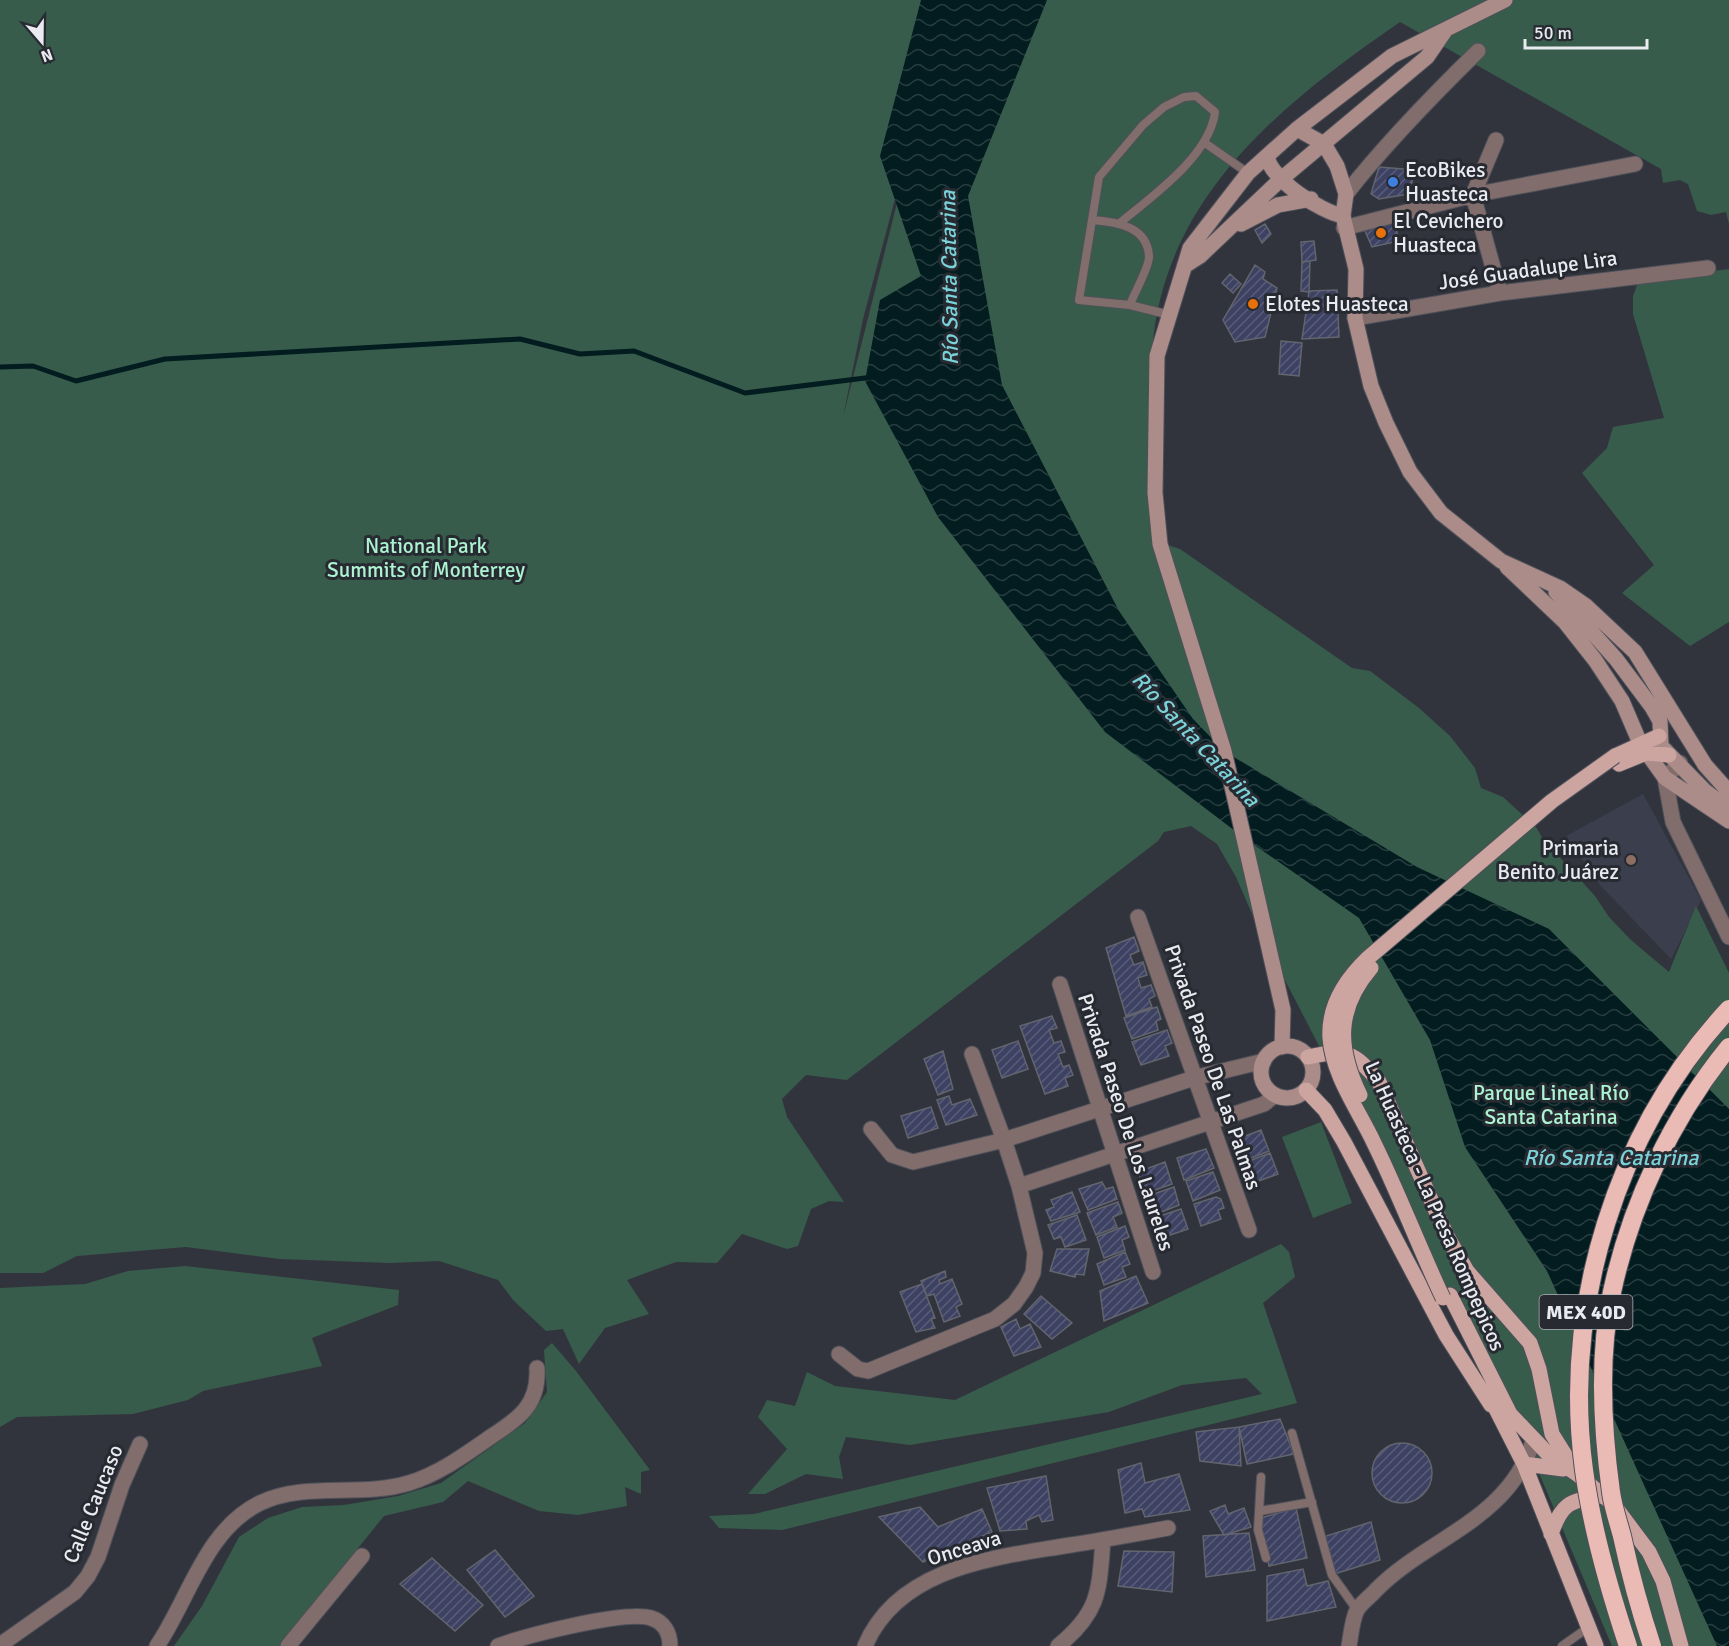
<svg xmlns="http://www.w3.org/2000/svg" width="1729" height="1646" font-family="Signika,sans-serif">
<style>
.built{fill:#3b3e4c}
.green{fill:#375c4b;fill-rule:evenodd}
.water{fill:url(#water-waves)}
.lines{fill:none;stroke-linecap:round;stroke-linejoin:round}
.stream{stroke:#021c1f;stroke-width:5}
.building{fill:url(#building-hatch);stroke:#62646e;stroke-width:1.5}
.lane-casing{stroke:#4f515a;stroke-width:10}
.street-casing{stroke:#4f515a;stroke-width:17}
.secondary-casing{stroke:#4f515a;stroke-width:17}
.primary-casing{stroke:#4f515a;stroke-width:17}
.lane{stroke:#816d6b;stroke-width:8}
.street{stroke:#816d6b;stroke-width:15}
.secondary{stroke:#ab8c89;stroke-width:15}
.primary{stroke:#cca5a0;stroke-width:15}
.primary-bridge-casing{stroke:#4f515a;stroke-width:17;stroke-linecap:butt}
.highway-bridge-casing{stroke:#4f515a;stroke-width:20;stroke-linecap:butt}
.primary-bridge{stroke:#cca5a0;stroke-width:15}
.highway-bridge{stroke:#eabab5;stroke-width:18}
.shop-dot{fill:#3f7fe0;stroke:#282a32;stroke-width:2}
.food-dot{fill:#e8710a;stroke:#282a32;stroke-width:2}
.education-dot{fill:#8d6e63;stroke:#282a32;stroke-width:2}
.labels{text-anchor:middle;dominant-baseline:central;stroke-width:6;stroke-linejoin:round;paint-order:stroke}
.shield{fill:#282a32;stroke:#b0b1b8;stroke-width:1.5}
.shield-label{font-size:20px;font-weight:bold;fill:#eaebf1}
.poi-label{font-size:21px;fill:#eaebf1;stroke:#282a32;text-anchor:start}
.street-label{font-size:21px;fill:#eaebf1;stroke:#282a32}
.park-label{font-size:21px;fill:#abf3d1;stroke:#282a32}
.water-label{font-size:22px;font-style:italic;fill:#7ad2d9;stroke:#282a32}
</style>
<defs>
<pattern id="water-waves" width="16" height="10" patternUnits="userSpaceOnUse" patternTransform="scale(1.5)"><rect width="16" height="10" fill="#021c1f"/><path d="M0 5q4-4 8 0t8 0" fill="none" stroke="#273d40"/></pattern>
<pattern id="building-hatch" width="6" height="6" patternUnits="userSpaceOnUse" patternTransform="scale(1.5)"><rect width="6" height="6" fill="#3d4262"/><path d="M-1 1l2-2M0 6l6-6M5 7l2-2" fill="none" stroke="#595d79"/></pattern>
</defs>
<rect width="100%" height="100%" fill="#32343d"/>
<path class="built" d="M1643 794 1701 900 1671 959 1600 885 1566 836Z"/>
<path class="green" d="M0 0H1729V224L1726 212 1711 215 1697 211 1688 184 1680 180 1663 183 1661 169 1400 22C1287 100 1168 192 1153 341 1146 407 1153 475 1155 541L1180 549 1352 668 1370 671 1419 708 1450 736 1475 768 1481 788 1503 797 1536 827 1543 839 1595 896 1609 917 1631 940 1669 972 1696 906 1729 973V1646H1612L1533 1459 1259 930 1236 877 1217 844 1191 826 1164 832 1158 841 847 1080 806 1075 782 1099 787 1117 844 1202 829 1201 811 1209 798 1246 787 1249 742 1234 717 1263 676 1262 627 1280 649 1314 605 1328 579 1364 563 1329 546 1331 514 1301 498 1280 439 1261 390 1263 280 1259 186 1247 77 1256 43 1273H0ZM936 45H937L843 417 863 319Z
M1729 269V622L1690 646 1622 593 1654 565 1582 473 1607 448 1613 427 1664 418 1633 314V296L1639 280Z
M1321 1122 1352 1203 1313 1218 1282 1137Z
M1281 1244 1289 1252 1295 1277 1263 1303 1297 1403 782 1530 719 1528 709 1516 754 1514 1262 1394 1246 1378 1182 1385 1109 1412 910 1445 846 1437 839 1457 843 1479 806 1474 765 1494H748L787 1449 758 1417 767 1400 795 1406 807 1372 835 1386 955 1400Z
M185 1266 399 1290 398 1305 312 1338 322 1366 203 1391 188 1400 133 1414 17 1417 0 1427V1288L85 1284 128 1271Z
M552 1343 576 1371 650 1470 641 1472V1494L625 1487 627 1506 578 1515 539 1511 468 1481 443 1502 384 1516 279 1646H174L202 1606 239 1537 268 1518 302 1507 344 1505 398 1496 441 1483 525 1423 547 1392 544 1350Z"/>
<path class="water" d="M921 0H1047L968 196 1002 385 1119 611 1193 719 1224 751 1417 867 1549 929 1729 1109V1646H1717L1547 1271 1465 1147 1430 1040 1359 918 1243 837 1105 732 938 517 865 381 880 300 921 276 880 156Z"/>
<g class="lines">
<path class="stream" d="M0 367 33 366 76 381 165 359 520 339 580 354 634 351 745 393 873 377"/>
</g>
<path class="building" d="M1379 167 1415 170 1409 194 1379 199 1371 194Z
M1393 216 1399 241 1372 247 1362 224Z
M1265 224 1271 234 1262 243 1255 230Z
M1314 241 1316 260 1302 262 1301 242Z
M1310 261 1309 291 1337 290 1339 337 1302 339 1309 292 1301 291 1302 262Z
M1255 265 1265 272 1263 279 1277 288 1265 337 1235 342 1223 320Z
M1230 274 1241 284 1233 293 1222 283Z
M1281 341 1302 343 1299 376 1279 374Z
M1134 937 1139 951 1130 955 1134 965 1143 962 1147 975 1138 978 1141 988 1151 985 1155 996 1149 999 1152 1007 1126 1016 1106 948Z
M1157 1007 1161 1019 1156 1021 1158 1030 1132 1039 1124 1018Z
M1052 1016 1057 1028 1049 1030 1054 1043 1061 1041 1065 1052 1058 1054 1063 1067 1069 1065 1073 1075 1065 1078 1068 1086 1045 1094 1020 1026Z
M1167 1030 1172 1043 1165 1046 1169 1056 1141 1065 1132 1042Z
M1018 1041 1028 1069 1002 1078 992 1050Z
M943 1051 953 1089 938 1095 924 1059Z
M949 1096 952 1105 970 1099 977 1115 946 1125 937 1100Z
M931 1107 938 1128 908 1138 901 1116Z
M1261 1130 1269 1151 1238 1163 1230 1142Z
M1206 1149 1214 1168 1184 1180 1177 1158Z
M1270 1153 1278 1174 1247 1185 1238 1165Z
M1165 1162 1172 1184 1146 1193 1138 1172Z
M1213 1172 1220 1190 1193 1201 1186 1181Z
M1102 1182 1106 1189 1113 1187 1117 1199 1088 1210 1079 1189Z
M1174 1187 1179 1205 1154 1215 1148 1196Z
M1072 1192 1080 1212 1051 1221 1046 1210 1054 1207 1051 1200Z
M1216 1197 1221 1199 1224 1208 1218 1210 1221 1219 1201 1226 1194 1204Z
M1118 1202 1122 1213 1113 1217 1117 1227 1096 1235 1087 1213Z
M1181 1209 1188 1229 1167 1236 1164 1231 1160 1233 1154 1218Z
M1077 1215 1086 1240 1065 1247 1061 1237 1054 1239 1048 1225Z
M1125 1226 1129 1237 1122 1240 1125 1250 1104 1258 1097 1237Z
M1057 1249H1089L1084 1275 1076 1274 1075 1277 1050 1271Z
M1125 1252 1130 1264 1122 1267 1126 1277 1104 1285 1097 1264Z
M945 1271 946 1277 939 1280 940 1284 952 1279 962 1304 956 1307 960 1316 944 1322 934 1294 927 1296 921 1281Z
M1136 1276 1148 1303 1104 1321 1100 1291Z
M922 1284 935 1318 931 1319 935 1328 916 1332 900 1292Z
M1041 1296 1072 1323 1052 1339 1024 1314Z
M1016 1319 1020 1329 1030 1324 1041 1347 1014 1356 1001 1327Z
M1280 1419 1294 1454 1247 1464 1239 1427Z
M1239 1427 1241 1466 1200 1461 1196 1432Z
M1372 1473a30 30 0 1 1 60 0a30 30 0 1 1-60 0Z
M1141 1463 1145 1483 1179 1474 1190 1510 1145 1517 1142 1509 1125 1513 1118 1470Z
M1046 1476 1053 1520 1042 1522 1039 1515 1026 1521 1027 1529 1000 1531 987 1488Z
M1225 1505 1228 1514 1244 1508 1251 1527 1224 1535 1210 1511Z
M920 1507 938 1527 982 1509 992 1532 923 1562 879 1517Z
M1296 1508 1307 1558 1269 1566 1260 1518Z
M1371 1522 1380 1560 1334 1574 1323 1537Z
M1249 1533 1255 1570 1206 1577 1203 1536Z
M495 1550 534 1596 505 1617 467 1570Z
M1124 1551 1174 1552 1172 1592 1118 1586Z
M432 1558 483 1605 455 1631 400 1584Z
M1303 1569 1307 1586 1328 1581 1336 1607 1267 1621V1576Z"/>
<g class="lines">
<g class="lane-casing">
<path id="lane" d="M1205 143 1248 173
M1093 220C1116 222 1148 226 1149 257 1149 268 1134 293 1130 305
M1121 222C1154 195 1210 155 1215 112L1196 96 1184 97 1164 107 1143 125 1099 177 1079 300 1130 305 1170 315
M1292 1433 1332 1575 1357 1610
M1261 1477 1258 1530 1266 1558
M1260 1511 1312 1502
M1562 1646 1589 1627"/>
</g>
<g class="street-casing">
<path id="street" d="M1496 140 1473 195 1500 293
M1346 194C1386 143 1431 97 1478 51
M1344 228 1473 195 1635 164
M1355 318 1500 293 1708 268
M1680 763 1665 778 1673 822 1729 937
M1138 917 1249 1230
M1060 984 1153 1272
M972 1054 1004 1140 1194 1078 1264 1061
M1019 1186 1264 1104 1275 1095
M839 1354 858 1369 868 1371 995 1319 1014 1304 1026 1287 1033 1273 1035 1253 1019 1186 1004 1140 913 1162 892 1155 871 1129
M0 1645 75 1592 88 1576 98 1557 122 1485 140 1444
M157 1646C189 1599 205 1530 260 1503 306 1481 360 1498 409 1483 439 1474 466 1454 492 1436 520 1418 539 1404 537 1368
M288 1646 362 1556
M498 1646C525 1636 624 1610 651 1618 664 1622 670 1633 670 1646
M865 1646C898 1568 992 1558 1064 1546 1099 1541 1134 1534 1168 1528
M1058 1646C1100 1612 1099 1591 1103 1540
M1349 1646C1351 1635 1352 1620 1357 1610 1361 1603 1371 1596 1376 1590 1427 1538 1509 1520 1533 1441"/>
</g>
<g class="secondary-casing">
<path id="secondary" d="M1297 129 1324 144 1337 166 1346 194 1343 216 1356 269 1355 318 1371 386 1386 423 1410 472 1441 513 1501 561 1560 588 1586 606 1635 652 1705 765 1729 792
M1267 156C1270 179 1321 212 1343 216
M1241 224 1278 205 1311 199
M1186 265 1200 256 1280 180 1427 57 1445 31
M1507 567 1565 622 1595 660 1622 701 1640 743 1665 778 1729 821
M1556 592 1616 659 1652 707 1660 721 1661 746 1705 791 1729 809
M1261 1072a26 26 0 1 1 52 0a26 26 0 1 1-52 0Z
M1282 1047 1283 1010 1224 751 1160 544 1155 493 1157 356 1190 248 1248 173 1297 129 1392 56 1505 0"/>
</g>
<g class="primary-casing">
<path id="primary" d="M1615 756 1659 736
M1619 764 1646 753 1669 755
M1308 1057C1345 1048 1355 1052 1379 1082L1447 1236 1467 1271 1530 1343 1539 1369 1552 1434 1577 1474
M1306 1090 1325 1110 1344 1142 1446 1335 1491 1405
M1450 1295 1510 1414 1549 1455 1577 1474 1613 1504 1649 1552 1663 1581 1681 1646
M1488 1393 1524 1464 1596 1646
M1524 1464 1563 1469
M1551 1534C1561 1505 1569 1500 1600 1496"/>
</g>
<use href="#lane" class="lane"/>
<use href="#street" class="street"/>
<use href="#secondary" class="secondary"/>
<use href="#primary" class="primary"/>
<g class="primary-bridge-casing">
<path id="primary-bridge" d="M1360 1095C1337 1048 1336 1009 1371 968
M1443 1298C1419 1247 1399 1194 1374 1143 1358 1109 1333 1076 1330 1038 1328 1006 1346 979 1368 958L1552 801 1615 756"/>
</g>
<g class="highway-bridge-casing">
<path id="highway-bridge" d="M1628 1646C1609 1589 1592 1530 1584 1470 1562 1307 1616 1130 1729 1009
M1652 1646C1640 1610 1630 1573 1622 1536 1618 1521 1613 1507 1611 1492 1602 1427 1598 1356 1612 1292 1631 1204 1672 1117 1729 1047"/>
</g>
<use href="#primary-bridge" class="primary-bridge"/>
<use href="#highway-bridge" class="highway-bridge"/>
</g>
<circle class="shop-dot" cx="1393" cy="182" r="6"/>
<g class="food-dot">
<circle cx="1381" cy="233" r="6"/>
<circle cx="1253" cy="304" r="6"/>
</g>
<circle class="education-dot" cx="1631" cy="860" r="6"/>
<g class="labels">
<rect class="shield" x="1539.5" y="1295" width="93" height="34" rx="4.5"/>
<g class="shield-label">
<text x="1586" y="1312">MEX 40D</text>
</g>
<g class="poi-label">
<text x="1405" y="170">EcoBikes<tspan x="1405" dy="24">Huasteca</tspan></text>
<text x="1393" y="221">El Cevichero<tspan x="1393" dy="24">Huasteca</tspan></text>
<text x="1265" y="304">Elotes Huasteca</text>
<text x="1619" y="848" text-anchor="end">Primaria<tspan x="1619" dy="24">Benito Juárez</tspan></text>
</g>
<g class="street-label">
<text transform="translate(1528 270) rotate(-8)">José Guadalupe Lira</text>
<text transform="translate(1213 1067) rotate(71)">Privada Paseo De Las Palmas</text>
<text transform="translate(1126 1122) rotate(72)">Privada Paseo De Los Laureles</text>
<text transform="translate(1435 1206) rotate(66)">La Huasteca - La Presa Rompepicos</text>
<text transform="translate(93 1504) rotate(-68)">Calle Caucaso</text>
<text transform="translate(964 1548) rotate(-17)">Onceava</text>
</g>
<g class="park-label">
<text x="426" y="546">National Park<tspan x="426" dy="24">Summits of Monterrey</tspan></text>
<text x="1551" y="1093">Parque Lineal Río<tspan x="1551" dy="24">Santa Catarina</tspan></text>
</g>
<g class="water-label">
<text transform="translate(949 278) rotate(-91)">Río Santa Catarina</text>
<text transform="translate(1196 739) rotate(47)">Río Santa Catarina</text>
<text x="1611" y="1157">Río Santa Catarina</text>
</g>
</g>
<g transform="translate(42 42) rotate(160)" stroke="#282a32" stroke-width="4.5" paint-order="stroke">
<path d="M0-4.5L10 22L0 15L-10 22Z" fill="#eaebf1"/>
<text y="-9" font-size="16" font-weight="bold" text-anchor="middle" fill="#eaebf1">N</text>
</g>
<path d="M1525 39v9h122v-9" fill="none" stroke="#eaebf1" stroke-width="3"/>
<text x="1534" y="39" font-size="18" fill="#eaebf1" stroke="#282a32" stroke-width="4.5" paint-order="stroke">50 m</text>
</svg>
